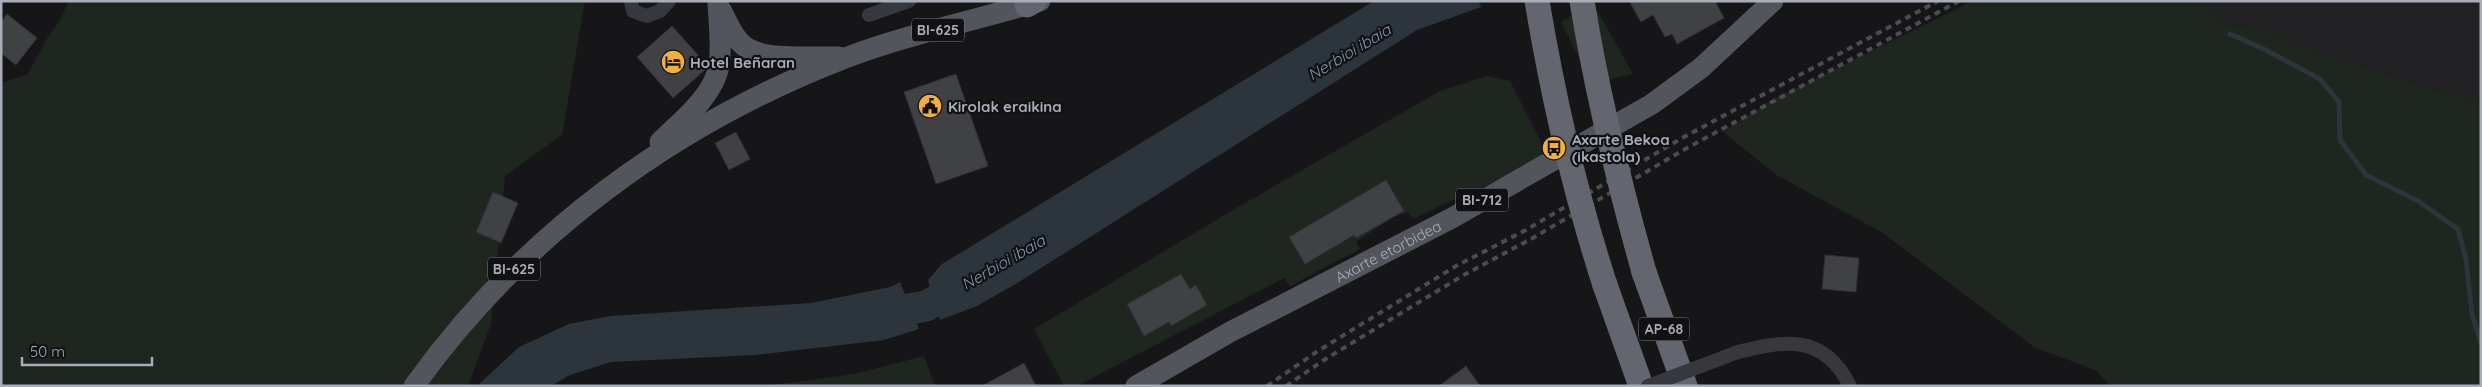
<svg xmlns="http://www.w3.org/2000/svg" width="2482" height="387" font-family="Quicksand,sans-serif">
<style>
.built{fill:#222225}
.green{fill:#1e261f}
.water{fill:#2c353c}
.lines{fill:none;stroke-linecap:round;stroke-linejoin:round}
.stream{stroke:#2c353c;stroke-width:5}
.river{stroke:#2c353c;stroke-width:31}
.building{fill:#404145;stroke:#303034}
.minor{stroke:#37383d;stroke-width:14}
.primary{stroke:#53555c;stroke-width:21}
.motorway{stroke:#63666e;stroke-width:25}
.rail{stroke:#4a4c52;stroke-width:4;stroke-dasharray:6 5;stroke-linecap:butt}
.minor-bridge{stroke:#37383d;stroke-width:14}
.motorway-bridge{stroke:#63666e;stroke-width:25}
.labels{text-anchor:middle;dominant-baseline:central;stroke-width:4.5;stroke-linejoin:round;paint-order:stroke}
.shield{fill:#111113;stroke:#7b7e86;stroke-width:1}
.shield-label{font-size:14px;font-weight:bold;fill:#a8adb8}
.poi-label{font-size:15px;font-weight:bold;fill:#a8adb8;stroke:#111113;text-anchor:start}
.street-label{font-size:15px;fill:#a8adb8;stroke:#111113}
.water-label{font-size:16px;font-style:italic;fill:#7f9bb3;stroke:#111113}
</style>
<rect width="100%" height="100%" fill="#161618"/>
<path class="built" d="M2204 1H2481V99L2449 94 2293 44 2271 30 2223 24Z"/>
<path class="green" d="M68 1H585L562 135 505 176 491 324 468 386H1V83L28 74 46 40 61 19Z
M1973 1H2204L2223 24 2271 30 2293 44 2449 94 2481 99V386H2110L2097 371 2034 347 1883 233 1778 176 1723 132 1766 103Z
M1593 3 1633 74 1592 83 1561 22Z
M1487 76 1510 81 1549 158C1505 179 1458 196 1414 219L1408 212 1395 216 1356 242 1360 249 1290 286 1284 278 1077 386H1064L1034 329 1238 207 1440 91Z
M924 356 935 386H764L854 374Z"/>
<path class="water" d="M1374 1H1479L1481 7 1417 30 1019 282 977 306 940 320 928 280 942 264Z
M900 282 919 329 884 340 755 355 611 362 570 375 551 386H477L519 347 569 324 610 316 811 303 890 287Z"/>
<g class="lines">
<path class="stream" d="M2230 34 2266 50 2320 79 2339 102 2340 140 2366 175 2418 201 2458 229 2466 259 2472 315 2481 342"/>
<path class="river" d="M868 317 926 306 971 281"/>
</g>
<path class="building" d="M1629 1H1715L1724 18 1677 44 1672 34 1665 37 1653 15 1641 22Z
M7 14 37 38 16 65 1 53V22Z
M672 26 706 64 705 70 673 98 637 57Z
M956 74 988 166 936 184 904 92Z
M736 132 750 159 729 170 715 143Z
M1386 180 1404 211 1356 238 1354 235 1305 264 1289 237Z
M493 192 518 203 501 243 476 232Z
M1825 255 1859 258 1856 292 1822 289Z
M1181 274 1190 289 1196 285 1207 305 1171 326 1169 322 1144 336 1127 304Z
M1024 363 1036 386H982Z
M1466 366 1480 386H1439Z"/>
<g class="lines">
<path class="minor" d="M631 1 633 11 647 16 660 11 669 1
M869 15 909 1
M1738 352C1786 340 1824 334 1850 386"/>
<g class="primary">
<path d="M721 10C728 23 734 40 747 48 768 61 814 56 839 57"/>
<path d="M660 142C681 121 713 97 719 66 722 45 719 24 718 3"/>
<path d="M414 386C522 235 675 123 848 57 909 34 977 20 1040 1"/>
<path id="s1" d="M1136 386 1230 332 1452 218 1652 104 1701 68 1773 1"/>
</g>
<path class="motorway" d="M1027 5 1034 1
M1644 272 1685 386
M1605 285 1641 386"/>
<path class="rail" d="M1267 386 1318 351 1456 266 1526 230 1682 138 1938 1
M1286 386 1324 360 1462 276 1531 239 1687 148 1959 1"/>
<path class="minor-bridge" d="M1648 386 1738 352"/>
<path class="motorway-bridge" d="M1537 1C1553 97 1575 193 1605 285
M1582 1C1597 93 1619 183 1644 272"/>
</g>
<defs>
<g id="hotel-disc" transform="scale(1.25)"><circle r="9.5" fill="#f2b134" stroke="#111113"/><path d="M-6-4.5h1.5V1H6V5H4.5V3h-9V5H-6ZM-4 0a1.8 1.8 0 1 1 3.6 0ZM.5 0V-2.5h3Q6-2.5 6 0Z" fill="#111"/></g>
<g id="civic-disc" transform="scale(1.25)"><circle r="9.5" fill="#f2b134" stroke="#111113"/><path d="M-.6-6.5H3V-4.5H.6V-3L4-1V1h2V6H-6V1h2V-1L-.6-3ZM-1.2 2.5V6h2.4V2.5Z" fill="#111"/></g>
<g id="bus-disc" transform="scale(1.25)"><circle r="9.5" fill="#f2b134" stroke="#111113"/><path d="M-5-6H5V4H4V6H2V4H-2V6H-4V4H-5ZM-3.5-4V0h7V-4ZM-3.5 1.2v1.5H-2V1.2ZM2 1.2v1.5H3.5V1.2Z" fill="#111"/></g>
</defs>
<g fill-rule="evenodd">
<use href="#hotel-disc" x="673" y="62"/>
<use href="#civic-disc" x="930" y="106"/>
<use href="#bus-disc" x="1554" y="148"/>
</g>
<g class="labels">
<g class="shield">
<rect x="912" y="18.5" width="52" height="23" rx="4"/>
<rect x="1456" y="188.5" width="52" height="23" rx="4"/>
<rect x="488" y="257.5" width="52" height="23" rx="4"/>
<rect x="1639" y="317.5" width="50" height="23" rx="4"/>
</g>
<g class="shield-label">
<text x="938" y="30">BI-625</text>
<text x="1482" y="200">BI-712</text>
<text x="514" y="269">BI-625</text>
<text x="1664" y="329">AP-68</text>
</g>
<g class="poi-label">
<text x="690" y="62">Hotel Beñaran</text>
<text x="948" y="106">Kirolak eraikina</text>
<text x="1572" y="139">Axarte Bekoa<tspan x="1572" dy="17">(ikastola)</tspan></text>
</g>
<g class="street-label">
<text stroke="none"><textPath href="#s1" startOffset="286">Axarte etorbidea</textPath></text>
</g>
<g class="water-label">
<text transform="translate(1349 52) rotate(-31)">Nerbioi ibaia</text>
<text transform="translate(1003 262) rotate(-30)">Nerbioi ibaia</text>
</g>
</g>
<rect width="2482" height="387" fill="none" stroke="#a8adb8" stroke-width="5"/>
<path d="M22 357v8h130v-8" fill="none" stroke="#a8adb8" stroke-width="2.5"/>
<text x="30" y="357" font-size="15" fill="#a8adb8" stroke="#111113" stroke-width="4" paint-order="stroke">50 m</text>
</svg>
